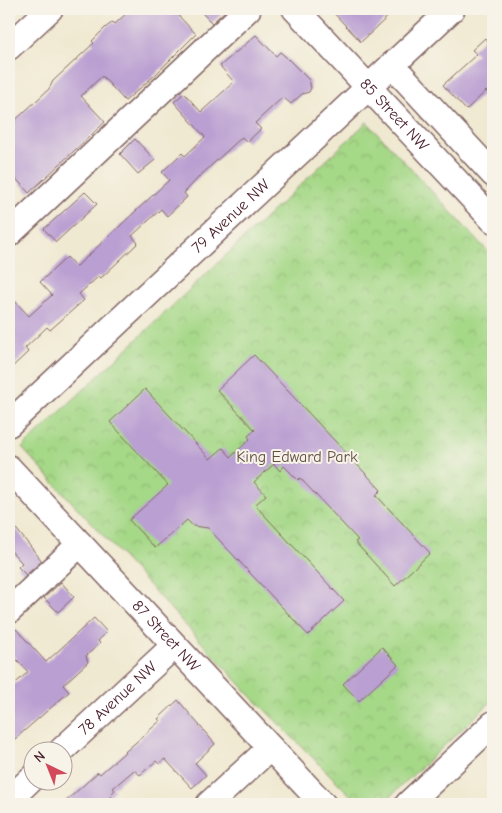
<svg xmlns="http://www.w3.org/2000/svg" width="502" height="813" font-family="'Comic Neue',sans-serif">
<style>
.park{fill:url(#park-crowns);stroke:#787c59}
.building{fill:#ba9fd2}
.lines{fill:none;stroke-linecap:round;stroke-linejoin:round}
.minor-casing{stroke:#846665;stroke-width:28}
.minor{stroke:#fff;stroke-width:25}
.labels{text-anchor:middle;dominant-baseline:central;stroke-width:4;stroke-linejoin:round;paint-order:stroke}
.street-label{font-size:16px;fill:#4a1f2b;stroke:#f7f3e8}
.park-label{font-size:16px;fill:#614d42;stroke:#f7f3e8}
</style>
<defs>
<pattern id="park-crowns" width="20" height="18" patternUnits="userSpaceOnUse" patternTransform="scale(1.25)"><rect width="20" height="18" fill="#a5d887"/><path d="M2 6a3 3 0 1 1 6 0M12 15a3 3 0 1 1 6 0" fill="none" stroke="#90b975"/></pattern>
</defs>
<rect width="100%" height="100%" fill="#f7f3e8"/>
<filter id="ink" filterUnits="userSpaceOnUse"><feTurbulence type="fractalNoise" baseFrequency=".02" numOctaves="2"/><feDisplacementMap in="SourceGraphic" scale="10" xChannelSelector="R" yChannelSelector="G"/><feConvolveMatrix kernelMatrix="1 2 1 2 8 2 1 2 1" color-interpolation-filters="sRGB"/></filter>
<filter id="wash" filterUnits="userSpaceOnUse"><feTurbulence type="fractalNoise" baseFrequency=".0096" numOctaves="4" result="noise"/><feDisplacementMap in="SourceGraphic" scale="20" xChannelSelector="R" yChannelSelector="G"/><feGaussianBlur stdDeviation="1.12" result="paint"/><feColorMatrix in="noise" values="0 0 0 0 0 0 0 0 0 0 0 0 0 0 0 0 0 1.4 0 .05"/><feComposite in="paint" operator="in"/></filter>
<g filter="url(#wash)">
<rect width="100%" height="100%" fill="#f0e9d1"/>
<path class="park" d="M367 122 493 257V700L382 804H359L252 697 22 448Z"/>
<g id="blocks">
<path class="building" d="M131 9H172L196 34 153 77 125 101 102 76 81 96 105 122 29 193 9 171V126L49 89 53 81 94 43 92 41 105 28 113 22 115 24Z
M198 9H227L212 23Z
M330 9H396L361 42Z
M256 35 276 56 280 52 286 57 309 80 311 88 309 92 302 94 291 104 283 97 255 123 261 129 247 142 242 137 200 176 184 193 187 197 167 216 161 209 132 236 138 243 101 278 99 276 79 294 84 300 50 330 47 327 25 348 28 352 9 370V295L29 316 52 295 40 282 67 257 76 267 169 180 162 172 182 153 185 156 205 137 174 102 184 93 201 112 234 82 220 66Z
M485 38 493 47V99L486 91 466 110 443 85 477 54 472 50Z
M135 139 155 160 138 174 120 154Z
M85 192 97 204 56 242 44 229Z
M254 355 381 490 376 495 430 553 395 586 355 542 358 540 300 478 298 480 284 466 280 471 274 464 254 482 266 495 255 505 344 601 308 635 208 528 193 526 187 520 155 548 129 520 168 485 110 422 145 389 210 459 223 448 231 457 250 439 248 436 255 430 217 390Z
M9 520 42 561 26 575 18 567 22 563 11 551 9 553Z
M61 582 74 597 58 612 44 598Z
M94 618 107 632 98 641 100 643 86 656 88 662 63 685 69 692 9 744V689L28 672 9 651V636L16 629 46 662Z
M382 647 398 665 359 701 343 684Z
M178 700 215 744 195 763 206 775 192 788 165 759 159 764 156 761 140 775 134 770 113 788 115 790 110 795 118 804H63L98 772 100 774 160 721 158 719Z"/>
</g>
</g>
<g filter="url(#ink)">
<use href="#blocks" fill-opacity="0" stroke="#846665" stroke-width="1"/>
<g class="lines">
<g class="minor-casing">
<g id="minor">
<path id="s1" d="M295 9 493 220"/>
<path d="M9 47 50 9"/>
<path d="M392 65 493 174"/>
<path d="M9 234 248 9"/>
<path id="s2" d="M9 424 452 9"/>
<path id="s3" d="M9 468 323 804"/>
<path d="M9 611 80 544"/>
<path id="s4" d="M62 750 174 646"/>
<path d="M9 800 32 778"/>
<path d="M209 804 270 748"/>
<path d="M408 804 493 724"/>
</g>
</g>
<use href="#minor" class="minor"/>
</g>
</g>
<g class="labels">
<g class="street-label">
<text stroke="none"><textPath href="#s1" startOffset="145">85 Street NW</textPath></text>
<text stroke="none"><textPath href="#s2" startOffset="304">79 Avenue NW</textPath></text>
<text stroke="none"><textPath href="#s3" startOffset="230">87 Street NW</textPath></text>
<text stroke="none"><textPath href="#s4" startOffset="76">78 Avenue NW</textPath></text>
</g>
<g class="park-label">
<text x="297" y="457">King Edward Park</text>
</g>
</g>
<rect width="502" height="813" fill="none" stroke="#f7f3e8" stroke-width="30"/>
<g transform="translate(48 766) rotate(317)"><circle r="24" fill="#f7f3e8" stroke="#b29e9c"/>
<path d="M0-4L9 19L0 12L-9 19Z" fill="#d1495b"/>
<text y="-8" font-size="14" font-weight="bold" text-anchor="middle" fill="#4a1f2b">N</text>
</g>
</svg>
